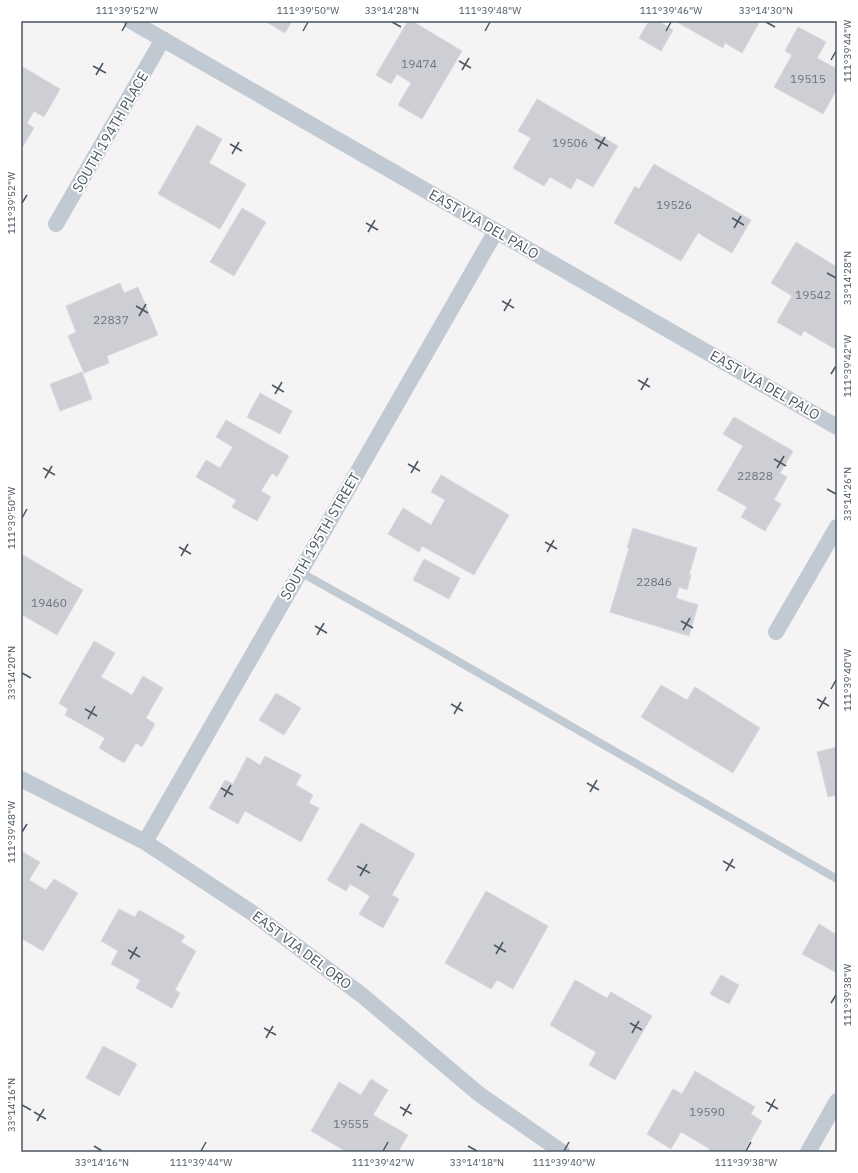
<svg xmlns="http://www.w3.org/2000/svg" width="858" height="1173" font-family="'IBM Plex Sans',sans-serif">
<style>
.building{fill:#cdcfd5;stroke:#d7d9de}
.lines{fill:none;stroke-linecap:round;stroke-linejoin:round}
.service{stroke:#c1cad2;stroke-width:8}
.minor{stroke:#c1cad2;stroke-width:16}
.ticks{fill:none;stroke:#4a5661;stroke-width:1.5}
.labels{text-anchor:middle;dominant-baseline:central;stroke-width:4;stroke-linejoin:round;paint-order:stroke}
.number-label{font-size:12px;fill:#6b747e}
.street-label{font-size:14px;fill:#4a5661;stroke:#fff}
.neatline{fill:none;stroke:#4a5661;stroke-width:1.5}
.ticks-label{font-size:10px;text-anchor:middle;fill:#4a5661}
</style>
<rect width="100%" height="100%" fill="#f5f3f3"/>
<path class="building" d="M265 21H292L285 33Z
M408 21H412L462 51 422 119 398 105 411 83 397 74 391 84 376 75Z
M649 21H658L673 30 661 51 639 38Z
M675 21H760L742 53 725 43 723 48Z
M798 27 826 42 817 58 837 69V89L823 114 774 87 792 55 785 51Z
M21 66 60 89 44 117 34 111 27 123 34 128 22 148H21Z
M537 99 618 146 593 187 577 178 571 189 550 177 544 186 513 168 531 138 518 131Z
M197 125 222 139 209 163 246 184 220 229 158 194Z
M654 164 751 220 732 253 698 233 681 261 614 223 635 186 639 189Z
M242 208 266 222 234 276 210 262Z
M796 242 837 267V284L834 289 837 291V350L804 331 801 336 777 322 792 296 771 283Z
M120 283 124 293 138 287 158 335 107 356 109 363 84 373 68 336 76 332 66 306Z
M82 372 92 399 60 411 50 384Z
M260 393 292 411 280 434 247 417Z
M734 417 793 451 780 473 787 477 774 500 781 504 765 531 741 517 747 507 717 490 743 446 723 434Z
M226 420 289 456 277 477 272 473 261 491 271 497 257 521 232 507 236 500 196 477 206 460 220 468 233 447 216 437Z
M441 475 509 515 474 575 422 546 419 552 388 534 403 508 431 525 445 500 431 492Z
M633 528 697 548 689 575H691L687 590 679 587 676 598 698 605 689 636 610 612 629 548H627Z
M21 554 83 590 57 635 21 614Z
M424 559 460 578 449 599 413 580Z
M94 641 115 653 101 677 132 695 143 676 163 688 146 718 155 724 142 747 136 743 124 763 99 748 105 738 65 715 68 709 59 703Z
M661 685 687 700 695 687 760 728 733 773 641 717Z
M276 693 301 708 284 735 259 720Z
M837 747V795L828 797 817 752Z
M265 756 301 775 296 785 313 795 309 803 319 808 301 842 245 811 238 824 209 808 225 780 233 784 247 757 260 765Z
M361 823 415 854 392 895 399 899 383 928 359 914 370 896 350 884 346 891 327 880Z
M21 851 40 862 29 880 46 890 54 879 78 893 43 951 21 938Z
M486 891 548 926 513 989 497 980 491 989 445 963Z
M119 909 135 917 139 910 185 936 181 942 196 951 175 990 180 993 172 1008 136 988 140 980 111 964 118 951 101 941Z
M819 924 837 935V973L802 954Z
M721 975 739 985 729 1004 710 994Z
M575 980 607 998 611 992 652 1016 615 1080 589 1065 596 1052 550 1025Z
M103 1046 137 1064 119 1096 86 1078Z
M695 1071 755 1107 751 1114 762 1121 744 1152H708L710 1149 681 1132 671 1149 647 1134 673 1089 682 1094Z
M371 1079 388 1090 373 1115 408 1135 398 1152H347L311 1131 339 1082 361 1095Z"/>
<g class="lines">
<path class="service" d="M300 572 402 629 837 879"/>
<path class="minor" d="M131 21 837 427
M56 224 163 39
M776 632 837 527
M21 779 145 842 251 912 363 996 479 1094 562 1152
M145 842 496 231
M808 1152 837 1101"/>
</g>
<path class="ticks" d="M392 22 401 27M766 22 775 27M122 31 127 22M303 31 308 22M485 31 490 22M666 31 671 22M831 60 836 51M459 61 471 68M93 66 106 73M462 70 469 58M96 75 103 63M595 139 608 146M230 144 242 151M598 149 605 137M232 154 239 142M22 203 27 195M732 218 744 225M366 223 378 230M734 228 741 216M368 232 375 220M827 273 836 278M502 301 514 308M136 306 148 313M504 311 511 299M139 316 146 304M831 374 836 366M638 380 650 387M272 385 284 392M641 390 648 378M275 394 282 382M774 459 786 466M408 464 420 471M43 468 55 475M777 468 784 456M411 473 418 461M45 478 52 466M827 489 836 494M22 518 27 509M545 542 557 549M179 547 191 554M547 552 554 540M181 556 188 544M681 621 693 628M315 626 327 633M683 630 690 618M317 635 324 623M22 673 31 678M831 689 836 680M817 699 829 706M451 704 463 711M85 709 97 716M819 709 826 697M454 714 461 702M88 719 95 706M587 783 599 790M221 788 233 795M590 792 597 780M224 797 231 785M22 832 27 824M723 861 735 868M357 866 370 873M726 871 733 859M360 876 367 864M494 945 506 952M128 950 140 957M496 954 503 942M130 959 137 947M831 1003 836 995M630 1023 642 1030M264 1028 276 1035M632 1033 639 1021M266 1038 273 1026M766 1102 778 1109M22 1105 31 1110M400 1107 412 1114M34 1112 46 1119M768 1112 775 1099M403 1116 410 1104M37 1121 44 1109M94 1146 102 1151M468 1146 477 1151M201 1151 206 1142M383 1151 388 1142M564 1151 569 1142M746 1151 751 1142"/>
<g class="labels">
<g class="number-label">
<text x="419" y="63">19474</text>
<text x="808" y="78">19515</text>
<text x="570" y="142">19506</text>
<text x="674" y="204">19526</text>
<text x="813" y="294">19542</text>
<text x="111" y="319">22837</text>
<text x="755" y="475">22828</text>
<text x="654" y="581">22846</text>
<text x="49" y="602">19460</text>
<text x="707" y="1111">19590</text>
<text x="351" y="1123">19555</text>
</g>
<g class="street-label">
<text transform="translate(110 132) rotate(-60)">SOUTH 194TH PLACE</text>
<text transform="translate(484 224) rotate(30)">EAST VIA DEL PALO</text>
<text transform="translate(765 385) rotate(30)">EAST VIA DEL PALO</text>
<text transform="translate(320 536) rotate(-60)">SOUTH 195TH STREET</text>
<text transform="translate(302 950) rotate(37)">EAST VIA DEL ORO</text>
</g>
</g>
<rect width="858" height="1173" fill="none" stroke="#ffffff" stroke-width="44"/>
<rect x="22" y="22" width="814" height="1129" class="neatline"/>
<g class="ticks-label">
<text x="127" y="14">111°39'52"W</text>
<text x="308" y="14">111°39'50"W</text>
<text x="392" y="14">33°14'28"N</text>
<text x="490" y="14">111°39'48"W</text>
<text x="671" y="14">111°39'46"W</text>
<text x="766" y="14">33°14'30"N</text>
<text transform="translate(847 51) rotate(-90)" y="4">111°39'44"W</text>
<text transform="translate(11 203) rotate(-90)" y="4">111°39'52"W</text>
<text transform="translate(847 278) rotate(-90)" y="4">33°14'28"N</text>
<text transform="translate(847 366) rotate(-90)" y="4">111°39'42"W</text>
<text transform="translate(847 494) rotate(-90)" y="4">33°14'26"N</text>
<text transform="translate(11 518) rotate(-90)" y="4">111°39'50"W</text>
<text transform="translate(11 673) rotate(-90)" y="4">33°14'20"N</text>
<text transform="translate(847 680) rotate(-90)" y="4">111°39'40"W</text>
<text transform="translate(11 832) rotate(-90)" y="4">111°39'48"W</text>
<text transform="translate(847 995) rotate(-90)" y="4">111°39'38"W</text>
<text transform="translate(11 1105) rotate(-90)" y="4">33°14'16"N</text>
<text x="102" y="1166">33°14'16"N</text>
<text x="201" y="1166">111°39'44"W</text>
<text x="383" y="1166">111°39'42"W</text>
<text x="477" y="1166">33°14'18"N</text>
<text x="564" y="1166">111°39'40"W</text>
<text x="746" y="1166">111°39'38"W</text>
</g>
</svg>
